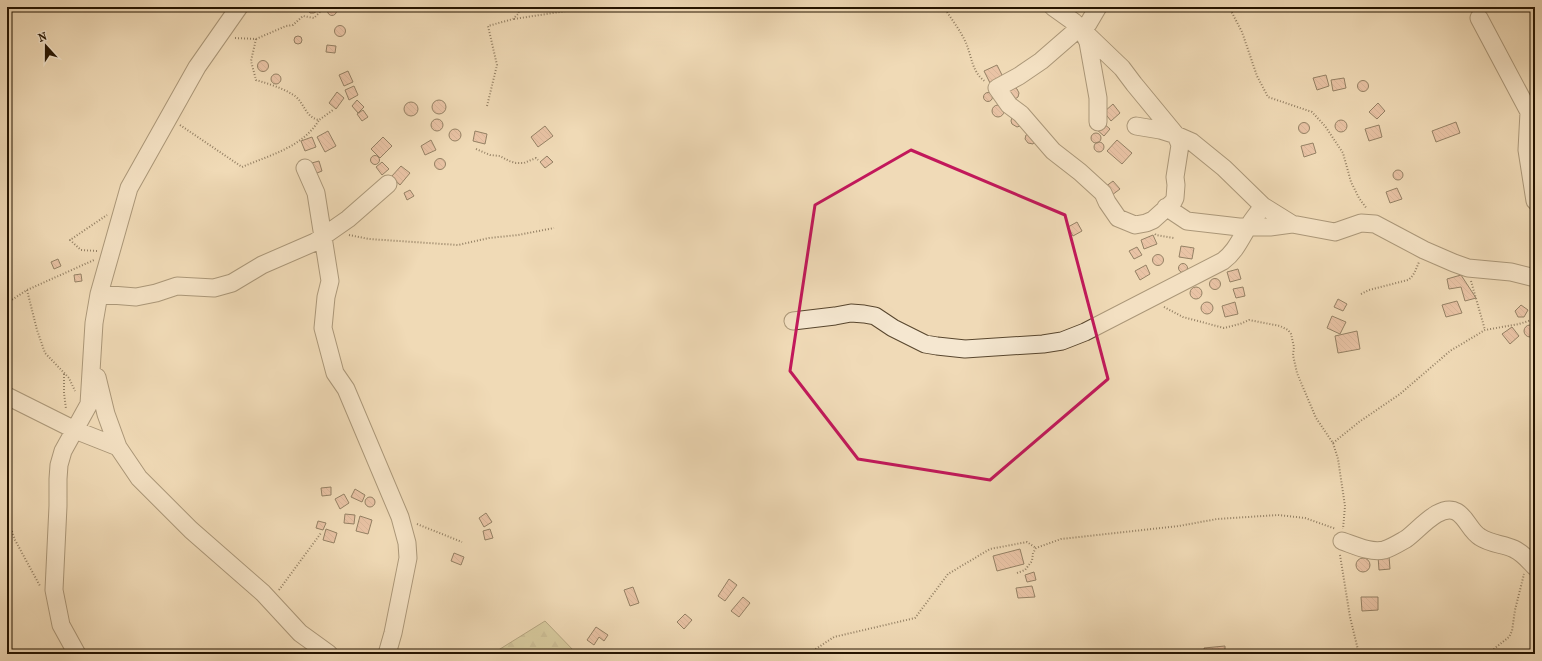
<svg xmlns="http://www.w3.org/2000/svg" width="1542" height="661" font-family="'IM FELL French Canon',serif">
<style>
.forest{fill:url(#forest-firs);stroke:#726945}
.building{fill:url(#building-back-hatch);stroke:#251400}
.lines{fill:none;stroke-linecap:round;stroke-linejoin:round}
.minor-casing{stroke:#58462e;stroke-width:19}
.path{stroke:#251400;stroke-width:2;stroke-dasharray:1 2;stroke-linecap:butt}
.minor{stroke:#f5e7d0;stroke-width:17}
.marked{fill:none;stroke:#c2185b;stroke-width:3;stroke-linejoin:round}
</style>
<defs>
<pattern id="forest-firs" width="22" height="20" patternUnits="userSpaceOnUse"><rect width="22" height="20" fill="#bfbe8a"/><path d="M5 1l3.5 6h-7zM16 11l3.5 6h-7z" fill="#a4a275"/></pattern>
<pattern id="building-back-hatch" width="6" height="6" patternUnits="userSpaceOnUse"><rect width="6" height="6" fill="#e0a790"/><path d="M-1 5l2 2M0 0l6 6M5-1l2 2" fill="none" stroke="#c08f7a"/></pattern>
</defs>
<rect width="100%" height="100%" fill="#f0dab7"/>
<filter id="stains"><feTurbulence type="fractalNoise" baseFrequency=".005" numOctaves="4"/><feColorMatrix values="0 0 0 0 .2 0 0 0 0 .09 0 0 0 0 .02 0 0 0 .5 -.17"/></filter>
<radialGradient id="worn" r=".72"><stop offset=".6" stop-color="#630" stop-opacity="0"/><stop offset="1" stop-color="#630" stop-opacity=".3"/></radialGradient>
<path class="forest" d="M545 621 575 652 574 654H492Z"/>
<path class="building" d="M327.5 11a4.5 4.5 0 1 1 9 0a4.5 4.5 0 1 1-9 0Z
M308 7H317V11L314 13H310L308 10Z
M334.5 31a5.5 5.5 0 1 1 11 0a5.5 5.5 0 1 1-11 0Z
M294 40a4 4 0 1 1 8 0a4 4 0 1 1-8 0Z
M327 45 336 46 335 53 326 52Z
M257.5 66a5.5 5.5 0 1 1 11 0a5.5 5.5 0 1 1-11 0Z
M997 65 1003 77 990 83 984 71Z
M348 71 353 82 344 86 339 75Z
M271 79a5 5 0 1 1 10 0a5 5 0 1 1-10 0Z
M1326 75 1329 86 1317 90 1313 78Z
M1344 78 1346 88 1333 91 1331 80Z
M1357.5 86a5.5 5.5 0 1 1 11 0a5.5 5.5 0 1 1-11 0Z
M354 86 358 95 349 100 345 90Z
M1014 87 1017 89 1019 93 1018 97 1015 99 1007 93Z
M337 92 344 98 336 109 329 103Z
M983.5 97a4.5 4.5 0 1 1 9 0a4.5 4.5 0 1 1-9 0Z
M357 100 364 107 358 113 352 106Z
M432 107a7 7 0 1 1 14 0a7 7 0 1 1-14 0Z
M404 109a7 7 0 1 1 14 0a7 7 0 1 1-14 0Z
M1378 103 1385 111 1377 119 1369 112Z
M1113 104 1120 113 1111 121 1104 112Z
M992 111a6 6 0 1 1 12 0a6 6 0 1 1-12 0Z
M363 110 368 117 362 121 357 114Z
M1012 117 1020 126 1017 127 1012 124 1011 121Z
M431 125a6 6 0 1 1 12 0a6 6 0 1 1-12 0Z
M1335 126a6 6 0 1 1 12 0a6 6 0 1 1-12 0Z
M1102 122 1110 129 1104 136 1096 129Z
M1456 122 1460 133 1436 142 1432 131Z
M1298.5 128a5.5 5.5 0 1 1 11 0a5.5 5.5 0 1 1-11 0Z
M1379 125 1382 137 1369 141 1365 129Z
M545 126 553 136 538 147 531 137Z
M449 135a6 6 0 1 1 12 0a6 6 0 1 1-12 0Z
M328 131 336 146 325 152 317 137Z
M475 131 487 134 485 144 473 141Z
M1029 133 1035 141 1033 144 1028 143 1025 139 1026 135Z
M1091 138a5 5 0 1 1 10 0a5 5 0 1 1-10 0Z
M312 137 316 147 305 151 301 141Z
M383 137 392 146 380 158 371 149Z
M431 140 436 150 425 155 421 146Z
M1117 140 1132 153 1122 164 1107 151Z
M1094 147a5 5 0 1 1 10 0a5 5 0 1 1-10 0Z
M1313 143 1316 153 1304 157 1301 146Z
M370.5 160a4.5 4.5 0 1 1 9 0a4.5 4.5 0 1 1-9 0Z
M547 156 553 162 545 168 540 162Z
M434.5 164a5.5 5.5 0 1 1 11 0a5.5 5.5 0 1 1-11 0Z
M319 161 322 171 312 175 308 164Z
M382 162 389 169 382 175 376 167Z
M401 166 410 173 400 185 391 177Z
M1393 175a5 5 0 1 1 10 0a5 5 0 1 1-10 0Z
M1113 181 1120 189 1112 195 1105 187Z
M1397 188 1402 199 1390 203 1386 192Z
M410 190 414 196 407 200 404 193Z
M1077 222 1082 231 1073 236 1068 227Z
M1153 235 1157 244 1144 249 1141 240Z
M1181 246 1194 248 1192 259 1179 257Z
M1137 247 1142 255 1134 259 1129 251Z
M1152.5 260a5.5 5.5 0 1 1 11 0a5.5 5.5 0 1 1-11 0Z
M58 259 61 266 54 269 51 262Z
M1178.5 268a4.5 4.5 0 1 1 9 0a4.5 4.5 0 1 1-9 0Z
M1146 265 1150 274 1140 280 1135 271Z
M1238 269 1241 279 1230 282 1227 272Z
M81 274 82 281 75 282 74 275Z
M1461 275 1476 298 1465 301 1461 287 1449 289 1447 279Z
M1209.5 284a5.5 5.5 0 1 1 11 0a5.5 5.5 0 1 1-11 0Z
M1190 293a6 6 0 1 1 12 0a6 6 0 1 1-12 0Z
M1243 287 1245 296 1236 298 1233 289Z
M1338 299 1347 304 1343 311 1334 307Z
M1457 301 1462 313 1446 317 1442 305Z
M1235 302 1238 314 1225 317 1222 306Z
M1201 308a6 6 0 1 1 12 0a6 6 0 1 1-12 0Z
M1521 305 1528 310 1524 317H1518L1515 311Z
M1332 316 1346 322 1340 334 1327 328Z
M1524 331a6 6 0 1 1 12 0a6 6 0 1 1-12 0Z
M1512 327 1519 336 1510 344 1502 334Z
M1357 331 1360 349 1338 353 1335 336Z
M331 487V495L322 496 321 488Z
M355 489 365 495 362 502 351 497Z
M344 494 349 503 340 509 335 499Z
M365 502a5 5 0 1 1 10 0a5 5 0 1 1-10 0Z
M486 513 492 522 484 527 479 518Z
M345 514 355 515 354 524 344 523Z
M360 516 372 520 368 534 356 531Z
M318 521 326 523 323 530 316 528Z
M326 529 337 533 334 543 323 540Z
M490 529 493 538 485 540 483 531Z
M1020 549 1024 564 997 571 993 556Z
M454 553 464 557 461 565 451 561Z
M1378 556H1389L1390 569 1379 570Z
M1356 565a7 7 0 1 1 14 0a7 7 0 1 1-14 0Z
M1034 572 1036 580 1027 582 1025 575Z
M729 579 737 585 725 601 718 596Z
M1032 586 1035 597 1018 598 1016 588Z
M633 587 639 603 630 606 624 590Z
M743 597 750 603 739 617 731 611Z
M1361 597H1378V610L1362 611Z
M685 614 692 620 684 629 677 622Z
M596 627 608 635 604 641 599 637 594 645 587 640Z
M1225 646V654H1205L1204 648Z"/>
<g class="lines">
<g class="minor-casing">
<path id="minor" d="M1053 7 1074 22 1122 68 1134 84 1176 135 1192 142 1224 168 1263 206 1292 224 1335 232 1361 223 1375 224 1424 250 1454 263 1468 268 1511 272 1535 278
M1098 7 1088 24 1079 28 1041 61 1019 76 997 88 1009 105 1021 114 1053 151 1080 172 1103 193 1107 202 1118 218 1135 225 1146 223 1153 220 1173 202 1175 198 1176 185 1175 177 1180 145 1176 135 1160 130 1136 126
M1479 18 1529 112 1527 150 1535 201
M1084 34 1088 42 1098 98V122
M305 168 316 193 330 281 326 297 323 328 335 373 346 389 400 517 407 543 408 558 393 633 387 654
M1166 207 1187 221 1239 227H1270L1292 224
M99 294 136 297 156 293 177 286 214 288 232 283 262 265 315 242 348 219 388 184
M793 321 835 316 851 313 864 314 875 316 893 328 925 344 937 346 965 349 1043 344 1062 341 1085 332 1223 261C1235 252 1240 240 1248 227 1252 220 1258 213 1263 206
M97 377 106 414 118 447 139 478 191 530 263 593 300 633 329 654
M7 396 75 430 118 447
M1342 541C1354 545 1370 553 1384 550 1391 548 1399 543 1406 539 1418 531 1440 502 1457 512 1467 518 1470 531 1480 537 1490 544 1504 544 1514 549 1523 553 1529 561 1535 567
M77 654 61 625 54 590 58 506V479L59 465 63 451 89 404 94 323 99 294 129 188 197 67 239 7"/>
</g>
<path class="path" d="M944 7C951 19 961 31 966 43 972 57 972 73 986 82
M1229 7 1242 32 1257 76 1268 97 1312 112 1325 126 1343 153 1351 182 1359 198 1367 209
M514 19 592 7
M235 38 256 39 286 26 293 25 303 16 314 18 325 7
M256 39 251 61 256 80C269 84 283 88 295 96 305 104 305 117 319 120L333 110
M487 106 497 65 488 26 513 19 519 13 518 7
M180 125 242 167C270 155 303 147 319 120
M476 149 490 155 500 156 509 161 516 163H524L536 158 538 160
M1155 234 1156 235 1174 238
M349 235 369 239 458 245 489 238 518 235 554 228
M97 251 81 250 70 240 107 215
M1471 281 1485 330
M27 290 37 330 45 353 69 378 75 391
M1361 294 1369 290 1408 280C1414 276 1416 269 1419 262
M7 303 27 290 94 260
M1164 307 1183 317 1224 328 1240 324 1249 320 1280 326 1288 330 1291 334 1294 347 1293 355 1297 373 1316 418 1333 443 1338 459 1345 506 1343 529
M64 374V393L66 409
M1333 443 1359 422 1400 394 1450 351 1485 330 1519 324 1535 319
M7 517 15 540 40 586
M417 524 462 542
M1340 555 1350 617 1359 654
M1017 573 1025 570 1032 561 1033 553 1036 548 1061 539 1179 526 1217 519 1278 515 1305 518 1336 529
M279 590 321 533
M293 654 301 650
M808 654 834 637 915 618 948 574 990 549 1027 542 1036 548
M1490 654 1495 648 1509 637 1512 631 1515 610 1524 574"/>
<use href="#minor" class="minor"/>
</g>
<path d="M0 0H1542V661H0ZM911 150 1065 215 1108 379 990 480 858 459 790 371 815 205Z" fill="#f0dab7" fill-opacity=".55" fill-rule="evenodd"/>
<path class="marked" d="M911 150 1065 215 1108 379 990 480 858 459 790 371 815 205Z"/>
<rect width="1542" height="661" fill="none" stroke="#f0dab7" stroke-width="24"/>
<rect x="8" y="8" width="1526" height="645" fill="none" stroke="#251400" stroke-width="2"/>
<rect x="12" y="12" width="1518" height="637" fill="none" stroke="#251400"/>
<g transform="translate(46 46) rotate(339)" stroke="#f5e7d0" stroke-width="3" paint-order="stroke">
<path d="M0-3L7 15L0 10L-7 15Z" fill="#251400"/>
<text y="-6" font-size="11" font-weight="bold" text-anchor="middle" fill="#251400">N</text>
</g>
<rect width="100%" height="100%" filter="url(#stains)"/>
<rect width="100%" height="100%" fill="url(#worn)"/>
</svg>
